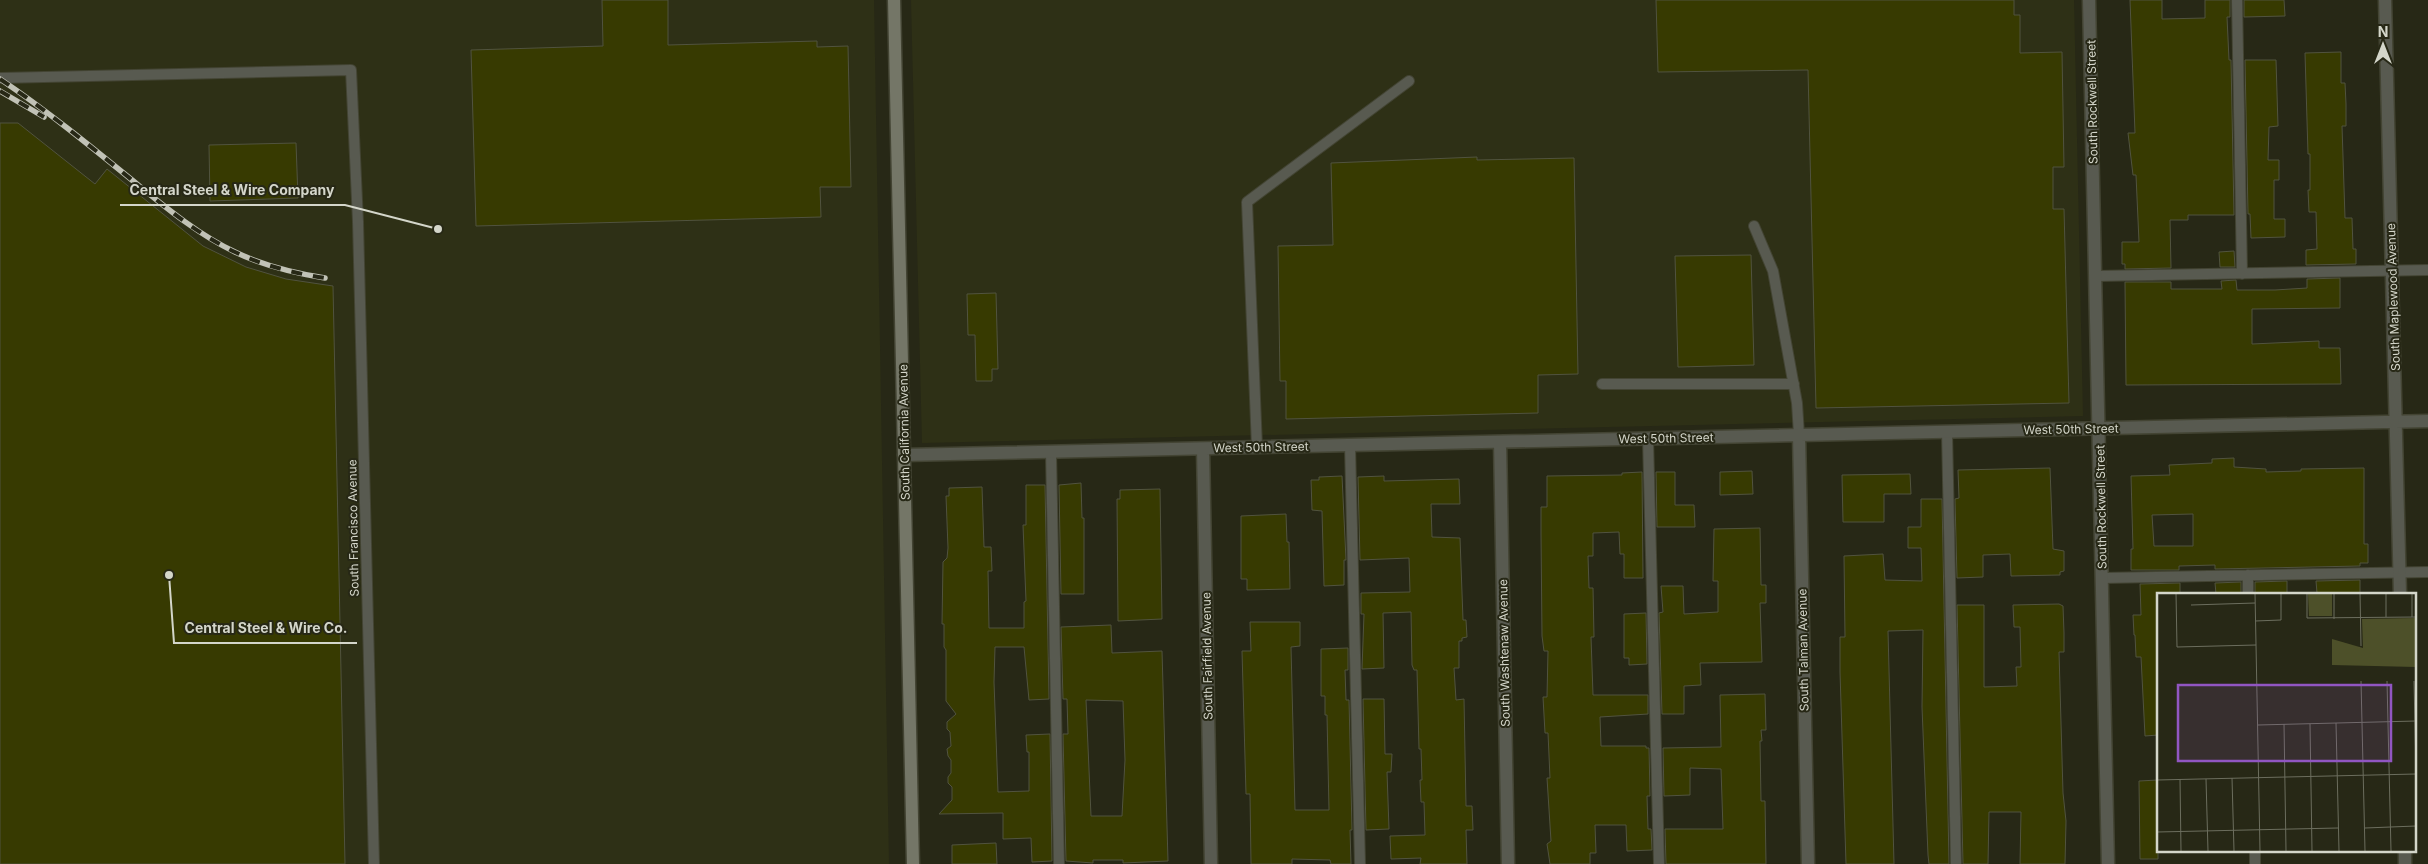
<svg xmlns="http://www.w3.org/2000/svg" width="2428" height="864" font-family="Inter,sans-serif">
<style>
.built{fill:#2e3016}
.building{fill:#373a01;stroke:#51533f;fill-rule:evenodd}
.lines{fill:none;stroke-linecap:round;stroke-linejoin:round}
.lane-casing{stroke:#434433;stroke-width:12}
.street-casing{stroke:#434433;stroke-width:15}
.secondary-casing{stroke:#434433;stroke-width:15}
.lane{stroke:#585a50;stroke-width:10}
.street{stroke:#585a50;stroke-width:12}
.secondary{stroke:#747667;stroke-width:12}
.rail-casing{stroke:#c1c2b6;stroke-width:5.5}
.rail{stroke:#272816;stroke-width:4;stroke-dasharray:11;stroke-linecap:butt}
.labels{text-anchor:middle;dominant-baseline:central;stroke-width:4;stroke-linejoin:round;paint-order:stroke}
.street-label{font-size:12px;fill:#d4d6ca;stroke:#272816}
.inset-road{fill:none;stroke:#6c6e5e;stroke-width:1}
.view{fill:#9156c2;fill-opacity:0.15;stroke:#9156c2;stroke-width:2.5}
.inset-edge{fill:none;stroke:#d4d6ca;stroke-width:2.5}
.leader{fill:none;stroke:#d4d6ca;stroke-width:2}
.callout-dot{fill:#d4d6ca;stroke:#272816;stroke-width:2}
.callout-label{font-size:14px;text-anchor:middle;font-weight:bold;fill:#d4d6ca;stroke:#272816;stroke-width:4;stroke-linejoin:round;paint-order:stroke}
</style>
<rect width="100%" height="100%" fill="#272816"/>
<path class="built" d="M0 0H874L889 864H0Z
M911 0H2074L2083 416 922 443Z"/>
<path class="building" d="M602 0H668V45L817 41V47L848 46 851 187H820L821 217 476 226 471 50 603 46Z
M1656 0H2014V15H2020V53L2062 52 2064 167H2053V209H2064L2069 403 1816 408 1808 70 1658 72Z
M2130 0H2162V19L2205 18V0H2230V17H2227L2229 60H2231L2234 215H2188V220H2170L2171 268 2125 269V264H2122V242H2139L2136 175H2133L2128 133H2135Z
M2244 0H2284L2285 16 2244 17Z
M2341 52V83H2345L2346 104V126H2342L2345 218H2352L2353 249H2356V264L2306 265V250L2317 249 2316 212H2309L2308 190H2310V154H2308L2305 53Z
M2245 60H2276L2278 126 2269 127 2268 160H2279V180H2274V219H2285V237L2251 238 2250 214H2248Z
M0 123H18L95 184 107 169 203 246 246 267 286 279 333 286 345 864H0Z
M296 143 298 198 210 201 209 145Z
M1477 157V160L1574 158 1578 374 1538 375V413L1286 419V381H1280L1278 246 1333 245 1331 163Z
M2234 251 2235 267H2220L2219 252Z
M1751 255 1754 365 1678 367 1675 256Z
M2340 278V308L2252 309V344L2319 341V348H2340L2341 384 2126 385 2125 282H2171V289H2222L2221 281 2236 280 2237 290H2275L2307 288V279Z
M996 293 998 369H992V381H976L975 335H968L967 294Z
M2234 458V467L2266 469V472L2301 471V469L2364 468V544H2368V563H2360V566L2215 569V565L2179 566V570H2131V549H2133L2131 476 2170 475 2169 465 2212 463V459ZM2193 514V546H2154L2152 515Z
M2050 468 2053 549 2064 551V571L2060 572V575L2011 576 2010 554 1983 555V577L1957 578 1955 499 1959 498 1958 470Z
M1752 471 1753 494 1720 495V472Z
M1642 472 1643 578H1624V554H1620L1619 532 1593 533V556H1588L1589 588H1593L1594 637H1591L1593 695H1648V714L1600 717 1601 746H1646V748H1649L1650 796H1647L1648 829H1651L1652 850 1627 851 1626 825H1595L1596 853H1590V864H1550L1547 844 1551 841 1547 778H1550L1548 733H1545L1543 697H1547L1548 651H1544L1542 636 1541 534V507H1547V476L1622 475V473Z
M1656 472H1675V505H1694L1695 527H1657Z
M1910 474 1911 494H1884V522H1843L1842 475Z
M1342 476 1346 560H1344V585L1324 586 1322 511 1312 510 1311 480H1319V477Z
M1384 476V481L1459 479 1460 504H1431L1432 537 1460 538 1463 620H1466L1467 637 1462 638V641H1459V668H1454L1456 700 1464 699 1466 806H1472L1473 830H1466L1467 864H1420L1421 858 1391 859 1390 836 1425 835 1424 802H1421L1420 780H1422L1421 749H1419L1417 670H1414L1412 665 1411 612 1383 613 1384 668 1362 669 1364 614H1361V593L1410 592 1409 558 1360 560 1358 477Z
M1081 483 1082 518H1084V594H1061L1059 485Z
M1026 485H1045L1049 699 1029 700 1024 647H995L994 682 998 792 1029 791V752H1027L1026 735 1050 734 1052 861 1032 862 1031 838 1003 839V813L939 814 952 800V787L948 783V777L951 773V760L948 756 947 749 951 746 950 732 947 729V722L956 714 946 701V650L944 647V624H942L943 562 947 558 948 548 946 496H949V488L982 487 984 547H991L992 571H988L989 628H1024V602L1026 601 1023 525H1026Z
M1160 489 1162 619 1118 621 1117 499H1120V490Z
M1921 499H1942L1949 864H1929L1928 855 1922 707 1923 630 1888 631 1894 864H1846L1840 672V637H1845L1844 556 1883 554 1885 580 1922 581 1921 548H1908V527H1921Z
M1286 514 1287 542H1289L1290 589 1247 590V579H1241V516Z
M1760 528 1761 585H1766V603H1760L1762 662 1700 663 1701 685 1684 686V714H1662L1659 613 1663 612 1661 586H1683L1684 614 1718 612V581H1713L1714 529Z
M2360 580V594L2317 593 2316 581Z
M2287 581V594H2255V582Z
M2241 582V594H2216L2215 583Z
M2180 583V594H2158V735L2145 736 2141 657H2136L2135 635H2134L2133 615H2141L2140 584Z
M2059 604 2063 606 2064 633V652H2059L2063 793 2066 821 2065 864H2020L2021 812H1989L1988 864H1963L1957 605H1984V687L2017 686 2016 667H2021L2020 627H2014L2013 605Z
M1646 613 1647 664 1629 665V658H1624V614Z
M1250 622H1300V646L1291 647 1295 810H1329L1327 715H1325V696H1321V649L1348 648V670H1345L1346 700H1349L1352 830H1350L1351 864H1331L1330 860 1292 859V864H1251L1250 794H1246L1242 651H1251Z
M1111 625 1112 653 1162 651 1168 861 1123 863V860H1093V863L1066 861 1063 734H1068L1067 699H1063L1061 627ZM1086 700 1123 701 1125 760 1122 816H1091Z
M1765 694 1766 730H1761L1762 741H1760L1761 801H1765L1766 864H1666L1665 829H1723L1721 769 1690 768V795L1664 796 1663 748 1721 747 1720 695Z
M1363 699H1384L1385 754H1392L1391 772H1387L1389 829 1366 830Z
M2158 780V859H2140L2139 781Z
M996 843 997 864H952V845Z"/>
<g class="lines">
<g class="lane-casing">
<path id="lane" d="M2237 0 2242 274
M0 78 351 70 358 222 374 864
M1754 226 1773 271 1797 403 1799 435
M2096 276 2428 270
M1602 384H1794
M1947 432 1956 864
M1648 439 1659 864
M1350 445 1360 864
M1257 447 1247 202 1409 81
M1051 452 1059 864
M2248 575V594
M2102 578 2428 572
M2255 850V864"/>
</g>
<g class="street-casing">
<path id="street" d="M2089 0 2108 864
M2385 0 2400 594
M1799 435 1808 864
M1500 442 1508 864
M1203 449 1211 864
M904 455 2428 421
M2405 850V864"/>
</g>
<g class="secondary-casing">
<path id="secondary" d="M894 0 913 864"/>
</g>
<use href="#lane" class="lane"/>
<use href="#street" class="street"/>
<use href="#secondary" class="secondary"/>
<g class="rail-casing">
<path id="rail" d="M0 79C46 110 89 145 132 180 164 206 197 234 235 252 264 266 294 273 325 278
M0 91 44 117"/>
</g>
<use href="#rail" class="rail"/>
</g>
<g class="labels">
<g class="street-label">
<text transform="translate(2092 102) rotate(-91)">South Rockwell Street</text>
<text transform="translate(2393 297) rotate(-92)">South Maplewood Avenue</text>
<text transform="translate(2071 429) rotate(-1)">West 50th Street</text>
<text transform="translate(904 432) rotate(-91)">South California Avenue</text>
<text transform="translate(1666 438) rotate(-1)">West 50th Street</text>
<text transform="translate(1261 447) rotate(-1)">West 50th Street</text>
<text transform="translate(2101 507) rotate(-91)">South Rockwell Street</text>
<text transform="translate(353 528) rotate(-91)">South Francisco Avenue</text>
<text transform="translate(1803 650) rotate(-91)">South Talman Avenue</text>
<text transform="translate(1504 653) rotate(-91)">South Washtenaw Avenue</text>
<text transform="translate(1207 656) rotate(-91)">South Fairfield Avenue</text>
</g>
</g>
<g transform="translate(2157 593)">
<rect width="259" height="259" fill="#272816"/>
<path d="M175 0V23H152L151 1ZM259 25V74L175 72V46L206 55 205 26Z" fill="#4d5029"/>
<path class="inset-road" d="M19 0 20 54 99 52M98 0 103 258M150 0V25L259 24M177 0V26M203 0 204 53M229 0V24M255 0V24M34 12 98 10M98 28 124 27V0M204 88 208 258M230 88 234 258M257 88 259 177M179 130 182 258M127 131 129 258M153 131 155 258M101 132 259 128M75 185 77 258M23 186 24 258M49 186 51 258M0 187 259 181M208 235 259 233M0 239 181 235"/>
<path class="view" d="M21 92H234V168H21Z"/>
<rect width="259" height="259" class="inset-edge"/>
</g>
<path class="leader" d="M438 229L345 205H120M169 575L174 643H357"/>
<g class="callout-dot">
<circle cx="438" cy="229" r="5"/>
<circle cx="169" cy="575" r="5"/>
</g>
<g class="callout-label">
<text x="232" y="195">Central Steel &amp; Wire Company</text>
<text x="266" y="633">Central Steel &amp; Wire Co.</text>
</g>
<g transform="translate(2383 45)" stroke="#272816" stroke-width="4" paint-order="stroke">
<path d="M0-4L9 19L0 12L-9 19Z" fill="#d4d6ca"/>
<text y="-8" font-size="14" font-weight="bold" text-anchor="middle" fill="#d4d6ca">N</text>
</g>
</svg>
